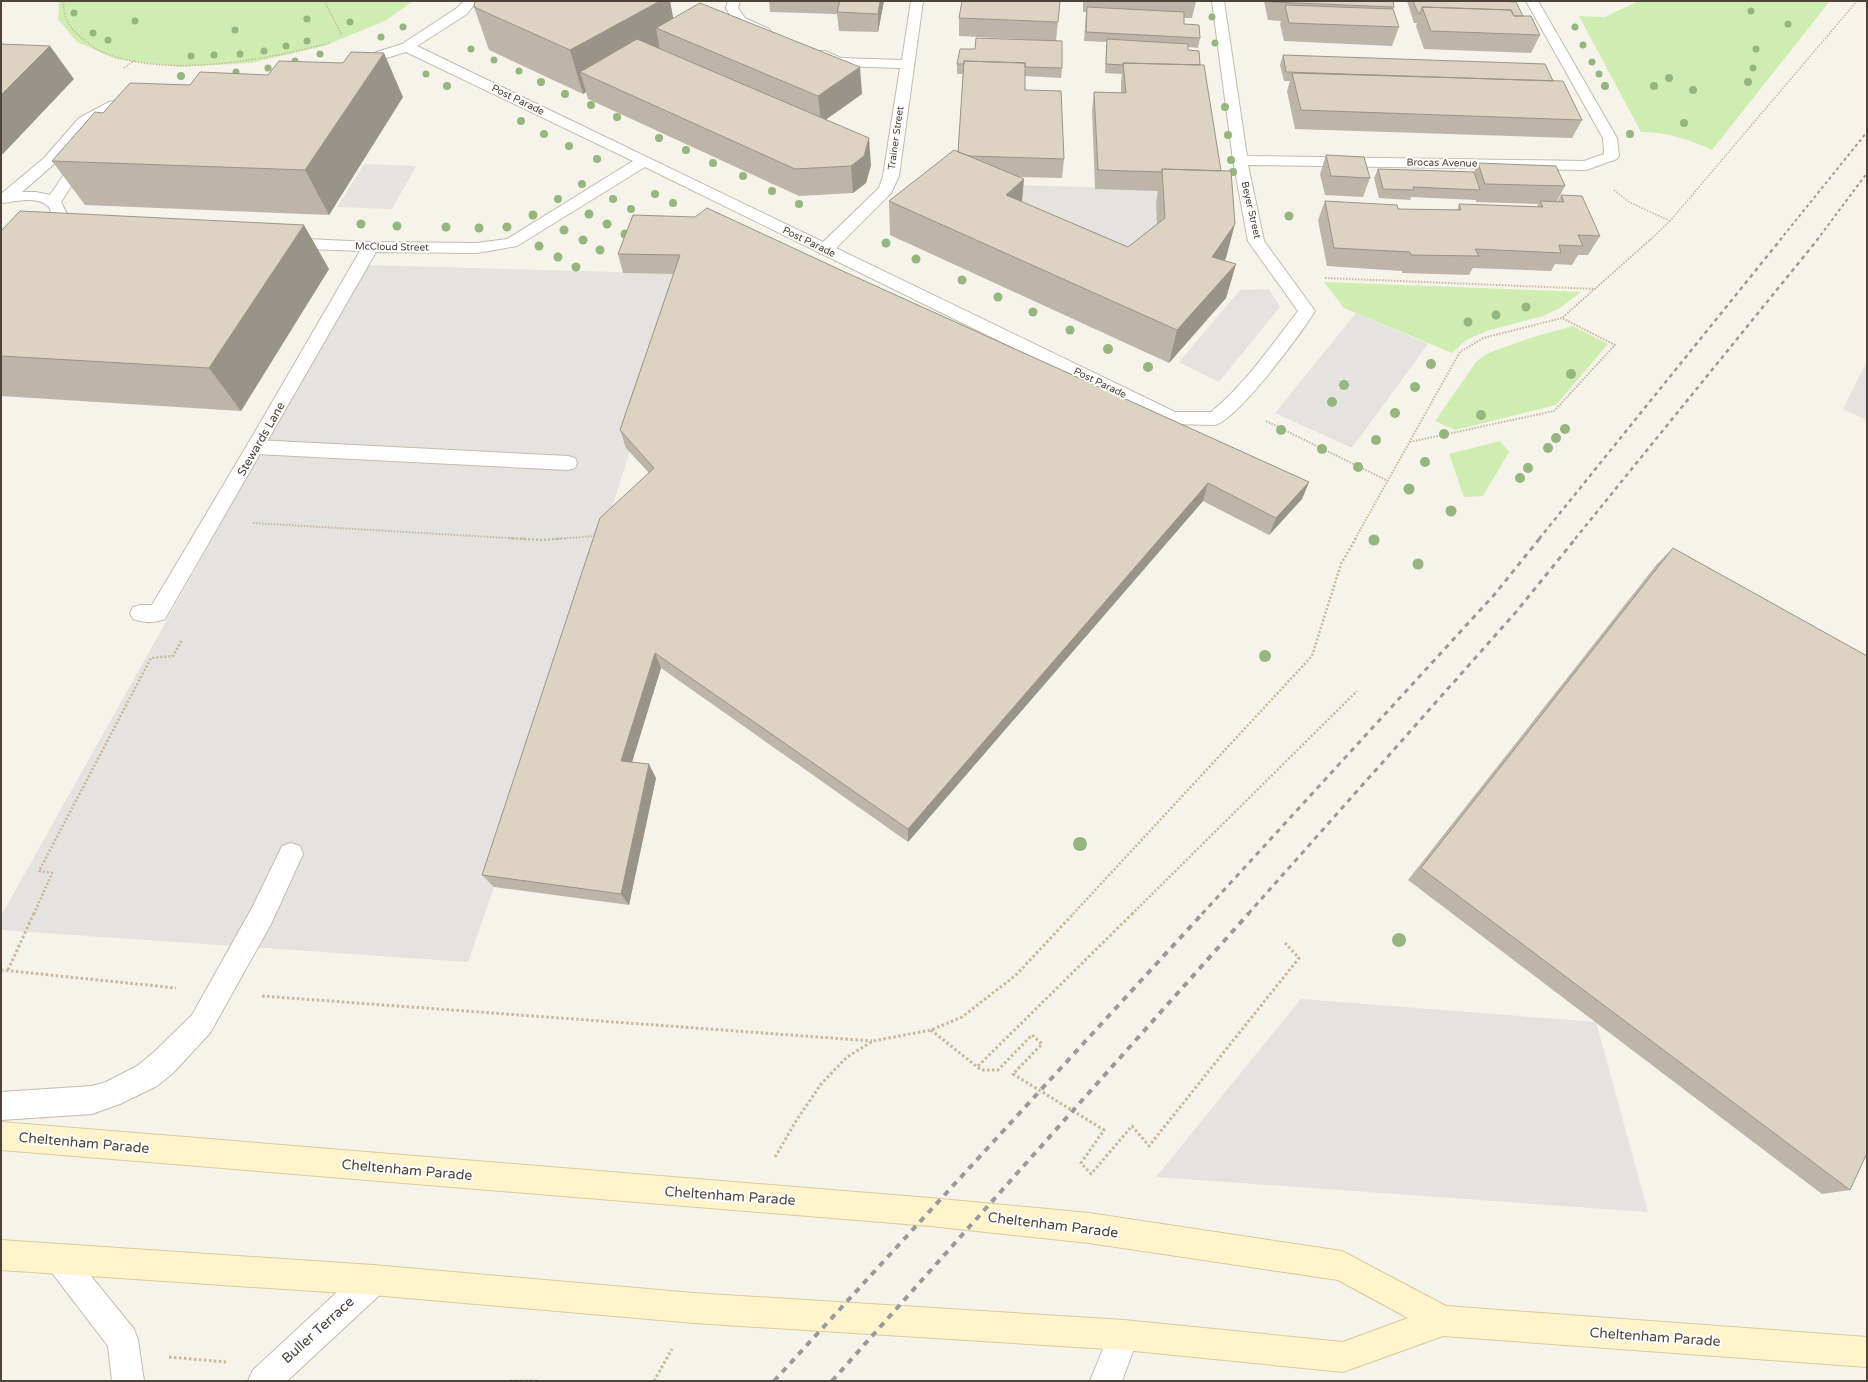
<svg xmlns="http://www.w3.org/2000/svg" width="1868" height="1382" font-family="'Varela Round',sans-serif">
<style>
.green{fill:#d0edb1}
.parking{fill:#e5e3df}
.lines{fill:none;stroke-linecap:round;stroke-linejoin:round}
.service-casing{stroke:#c3bcac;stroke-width:2}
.minor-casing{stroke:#c3bcac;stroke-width:2}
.secondary-casing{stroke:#daca98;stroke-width:2}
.path-far3{stroke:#c6b99c;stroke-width:1.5;stroke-dasharray:1.5 1.5;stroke-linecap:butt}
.path-far2{stroke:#c6b99c;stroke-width:2;stroke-dasharray:1.5 1.5;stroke-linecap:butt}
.path-far1{stroke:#c6b99c;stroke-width:2.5;stroke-dasharray:2 2;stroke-linecap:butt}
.path{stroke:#c6b99c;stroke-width:3;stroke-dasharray:2.5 2.5;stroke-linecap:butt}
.service{fill:#fff;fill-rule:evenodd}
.minor{fill:#fff;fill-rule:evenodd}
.secondary{fill:#fff4cc;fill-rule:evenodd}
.rail-far3{stroke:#9a9a9a;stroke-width:2;stroke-dasharray:3 3;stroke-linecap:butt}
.rail-far2{stroke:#9a9a9a;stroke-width:2.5;stroke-dasharray:4 4;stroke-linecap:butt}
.rail-far1{stroke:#9a9a9a;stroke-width:3;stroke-dasharray:5 5;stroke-linecap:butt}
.rail{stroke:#9a9a9a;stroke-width:4;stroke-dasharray:6 6;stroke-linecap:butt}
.tree{fill:#95b67e}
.wall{fill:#bdb5a7}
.shaded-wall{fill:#9a9488}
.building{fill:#dcd3c2;stroke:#9a9488}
.labels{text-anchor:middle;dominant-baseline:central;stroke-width:4;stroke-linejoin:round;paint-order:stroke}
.far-street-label{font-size:10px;fill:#4c4438;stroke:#fff}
.street-label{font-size:12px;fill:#4c4438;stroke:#fff}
.near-street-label{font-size:14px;fill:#4c4438;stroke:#fff}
</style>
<rect width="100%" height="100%" fill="#f6f3eb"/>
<path class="green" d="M59 1H413L385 21 324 46 251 63 178 67 116 59 77 42 58 19Z
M1639 1H1830L1712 150C1688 139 1667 132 1641 132L1579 16 1604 17Z
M1324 282 1581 292 1560 308 1543 316 1487 331 1466 340 1452 353 1344 308Z
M1573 326 1608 344 1556 405 1455 430 1435 421 1476 362 1486 354 1530 338Z
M1500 441 1509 452 1483 496 1464 497 1449 454Z"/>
<path class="parking" d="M364 164 416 166 392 209 337 207Z
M979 184 1220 191 1158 252 1122 281Z
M366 265 685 274 494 887 468 962 1 930V916Z
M1269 289 1280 307 1219 382 1179 362 1240 290Z
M1356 313 1428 344 1352 448 1275 413Z
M1867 361V420L1843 409Z
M1301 999 1596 1022 1648 1212 1156 1177Z"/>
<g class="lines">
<g class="service-casing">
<path id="service" d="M256 440 568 456 575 458 577 463 575 468 568 470 256 454 249 452 247 447 249 442Z
M291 843 300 846 303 854 271 924 210 1033 173 1073 157 1086 120 1104 92 1114 1 1120V1092L92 1086 106 1082 137 1066 153 1053 192 1015 253 906 282 846Z"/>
</g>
<g class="minor-casing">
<path id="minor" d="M464 1H477L467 14 417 46 823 242 879 188 883 176 900 68 839 66 815 57 813 54 815 51H825L841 58 902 60 911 1H923L899 176 891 193 836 248 1175 412H1211C1245 384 1271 346 1298 311L1248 241 1233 160 1212 1H1224L1247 156 1584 161 1604 154 1603 138 1526 1H1538L1617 138 1619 156 1617 159 1586 170 1248 165 1264 241 1315 311C1300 335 1239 418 1215 425L1172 424 1166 423 645 167 517 246 477 253 376 252 165 619C155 623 143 623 133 619L130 613 133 607 140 605H152L249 442 360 251 285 248 279 246 277 243 279 240 285 238 371 242 477 243 507 239 633 161 406 52 357 67 352 66 350 63 352 60 402 44 457 8Z
M728 1H740L738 8 745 18 769 29 771 32 769 35H759L735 24 726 8Z
M137 95 142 96 144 99 142 102 119 108 89 124 54 164 22 192H36L50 195 78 154H88L90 157 61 202 67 214 65 217 59 219 53 217C51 214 51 209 48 206 36 195 14 202 1 203V194L44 158 79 118 109 102Z
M59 1244 69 1249 134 1329 138 1340 144 1381H112L108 1346 49 1269 44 1259 49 1249Z
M373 1265 384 1269 388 1280 384 1291 287 1381H248L253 1370 362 1269Z
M1124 1320 1135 1324 1139 1335 1122 1381H1090L1113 1324Z"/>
</g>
<g class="secondary-casing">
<path id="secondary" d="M1 1122 930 1198 1089 1213 1342 1251 1446 1306 1867 1337V1367L1443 1336 1343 1372 1124 1350 694 1323 373 1295 1 1270V1240L373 1265 694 1293 1124 1320 1343 1342 1408 1318 1338 1280 1089 1243 930 1226 1 1150Z"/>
</g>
<path class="path-far3" d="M64 1C62 17 71 30 83 39 88 43 93 47 98 50 159 80 267 60 329 43
M324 1 342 35
M124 68 135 60
M1614 190 1629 202 1670 221
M1650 240 1670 221 1857 1"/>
<path class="path-far2" d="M1325 278 1596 289
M1266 421 1388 481
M1410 442 1554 411 1615 345 1562 318
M253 523 525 539
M555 539 595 536
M1355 539 1460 352 1483 338 1562 318 1651 239"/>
<path class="path-far1" d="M508 538 542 540 568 538
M34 914 52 873 39 871 151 658 173 656 182 640
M1073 914 1312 656 1341 564 1356 538
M1132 914 1357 691"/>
<path class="path" d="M1 970 176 988
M8 970 34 913
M262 996 872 1041
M931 1030 981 1070H998L1032 1035 1042 1044 1013 1074 1104 1130 1081 1163 1091 1174 1132 1126 1149 1146 1299 958 1285 943
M978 1066 1133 913
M775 1157 796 1121 821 1084 847 1057 873 1041 931 1030 962 1017 1016 975 1074 913
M169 1357 226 1362
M510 1381H538
M654 1381 672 1349"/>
<use href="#service" class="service"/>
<use href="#minor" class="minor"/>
<use href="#secondary" class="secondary"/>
<path class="rail-far3" d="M1780 240 1867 132
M1817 240 1867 173"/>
<path class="rail-far2" d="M1539 539 1781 239
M1575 539 1818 239"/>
<path class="rail-far1" d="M1202 914 1494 595 1540 538
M1248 914 1516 612 1576 538"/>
<path class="rail" d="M774 1381 1203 913
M832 1381 1249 913"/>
</g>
<g class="tree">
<circle cx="1751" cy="11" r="3.5"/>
<circle cx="74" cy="13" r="3.5"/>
<circle cx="1212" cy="17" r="3.5"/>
<circle cx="307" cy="19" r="3.5"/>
<circle cx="135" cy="21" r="3.5"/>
<circle cx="350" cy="22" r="3.5"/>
<circle cx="1788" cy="24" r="3.5"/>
<circle cx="403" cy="27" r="3.5"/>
<circle cx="1575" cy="27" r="3.5"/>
<circle cx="235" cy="30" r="3.5"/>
<circle cx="93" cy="33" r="3.5"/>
<circle cx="381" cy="37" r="3.5"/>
<circle cx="108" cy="40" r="3.5"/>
<circle cx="307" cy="41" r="3.5"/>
<circle cx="1215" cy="43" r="3.5"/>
<circle cx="1583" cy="45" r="3.5"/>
<circle cx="286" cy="46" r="3.5"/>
<circle cx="471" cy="49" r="3.5"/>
<circle cx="1756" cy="49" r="3.5"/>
<circle cx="264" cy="51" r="3.5"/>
<circle cx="240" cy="54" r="3.5"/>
<circle cx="320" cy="54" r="3.5"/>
<circle cx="214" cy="55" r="3.5"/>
<circle cx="191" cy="56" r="3.5"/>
<circle cx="494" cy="60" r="3.5"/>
<circle cx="295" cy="61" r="3.5"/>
<circle cx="1592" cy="62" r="3.5"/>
<circle cx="268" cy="68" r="3.5"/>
<circle cx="1753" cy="68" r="3.5"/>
<circle cx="519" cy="71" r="3.5"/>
<circle cx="236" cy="72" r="3.5"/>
<circle cx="426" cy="74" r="3.5"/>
<circle cx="1599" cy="74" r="3.5"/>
<circle cx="181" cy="76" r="4"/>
<circle cx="1669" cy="78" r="4"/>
<circle cx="541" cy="82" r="4"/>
<circle cx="1748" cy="82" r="4"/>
<circle cx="447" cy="86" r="4"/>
<circle cx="1605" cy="86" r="4"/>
<circle cx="1654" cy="86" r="4"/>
<circle cx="1693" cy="90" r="4"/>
<circle cx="565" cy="94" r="4"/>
<circle cx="591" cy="105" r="4"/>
<circle cx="1225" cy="107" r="4"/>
<circle cx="617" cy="117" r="4"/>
<circle cx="521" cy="121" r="4"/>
<circle cx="1684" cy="123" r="4"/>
<circle cx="544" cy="134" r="4"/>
<circle cx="1630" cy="134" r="4"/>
<circle cx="1228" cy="135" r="4"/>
<circle cx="659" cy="138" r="4"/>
<circle cx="569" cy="146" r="4"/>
<circle cx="686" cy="150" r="4"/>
<circle cx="597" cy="159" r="4"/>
<circle cx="1231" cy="160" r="4"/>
<circle cx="713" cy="163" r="4"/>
<circle cx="1233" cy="172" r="4"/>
<circle cx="743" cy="176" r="4"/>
<circle cx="582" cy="184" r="4"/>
<circle cx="772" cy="191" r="4"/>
<circle cx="655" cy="194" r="4"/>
<circle cx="558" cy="199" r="4"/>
<circle cx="613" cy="199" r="4"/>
<circle cx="673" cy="203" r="4"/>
<circle cx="799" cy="204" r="4"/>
<circle cx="631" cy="209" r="4"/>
<circle cx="589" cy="214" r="4.5"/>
<circle cx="533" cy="215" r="4.5"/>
<circle cx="1289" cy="216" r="4.5"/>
<circle cx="361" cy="224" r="4.5"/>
<circle cx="607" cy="224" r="4.5"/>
<circle cx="397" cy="226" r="4.5"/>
<circle cx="446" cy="227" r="4.5"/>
<circle cx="507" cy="227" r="4.5"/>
<circle cx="479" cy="228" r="4.5"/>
<circle cx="564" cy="230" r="4.5"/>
<circle cx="625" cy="234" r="4.5"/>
<circle cx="583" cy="240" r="4.5"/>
<circle cx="886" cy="243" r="4.5"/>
<circle cx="539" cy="246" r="4.5"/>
<circle cx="600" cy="250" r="4.5"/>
<circle cx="558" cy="257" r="4.5"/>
<circle cx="916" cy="259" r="4.5"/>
<circle cx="576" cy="267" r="4.5"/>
<circle cx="962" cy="280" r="4.5"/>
<circle cx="998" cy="297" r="4.5"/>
<circle cx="1526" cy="307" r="4.5"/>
<circle cx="1033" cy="312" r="4.5"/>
<circle cx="1496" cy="315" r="4.5"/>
<circle cx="1468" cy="322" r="4.5"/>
<circle cx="1070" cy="330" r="4.5"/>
<circle cx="1108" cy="349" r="5"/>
<circle cx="1431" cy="364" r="5"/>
<circle cx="1148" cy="367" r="5"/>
<circle cx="1571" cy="374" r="5"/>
<circle cx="1344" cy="385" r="5"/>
<circle cx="1415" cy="387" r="5"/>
<circle cx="1332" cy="402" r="5"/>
<circle cx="1395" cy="413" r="5"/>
<circle cx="1481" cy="415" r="5"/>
<circle cx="1565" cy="429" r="5"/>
<circle cx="1281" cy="430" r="5"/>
<circle cx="1444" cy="434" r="5"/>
<circle cx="1556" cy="438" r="5"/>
<circle cx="1376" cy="440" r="5"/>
<circle cx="1548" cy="448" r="5"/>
<circle cx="1322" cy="449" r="5"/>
<circle cx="1425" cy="462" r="5"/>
<circle cx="1358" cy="467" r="5"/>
<circle cx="1528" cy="468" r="5"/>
<circle cx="1520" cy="478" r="5"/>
<circle cx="1409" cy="489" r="5.5"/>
<circle cx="1451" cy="511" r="5.5"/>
<circle cx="1374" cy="540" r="5.5"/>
<circle cx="1418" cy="564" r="5.5"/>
<circle cx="1265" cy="656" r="6"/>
<circle cx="1080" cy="844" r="7"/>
<circle cx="1399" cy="940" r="7"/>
</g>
<path class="wall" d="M475 1H670L673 18 862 94 825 120 871 165 866 183 853 193 799 196 588 99 586 92 583 94 489 50 474 7Z
M769 1H884L878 32 839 31 837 14 770 12Z
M1083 1H1196L1192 18H1184V24L1200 38 1198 48 1188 47V50L1200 65 1226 258 1224 261 1236 264 1226 298 1169 363 890 235 889 201 958 152 963 74H957V64L1062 68 1061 78 1025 76V90L1064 159 1062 178 1017 177 1022 202 1128 247 1157 224 1156 203 1158 191 1095 189 1092 110 1094 92 1121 93V81L1122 74 1105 73 1106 49 1107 42 1084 41 1086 12H1083Z
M1264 1H1393L1394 7 1393 10 1399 27 1392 46 1284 41 1280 24 1281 21 1268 20Z
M1407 1H1497L1523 16 1540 35 1531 53 1424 49 1416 26 1417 23H1414Z
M959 18 1058 22 1056 41 959 36Z
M1283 55 1553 81 1582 120 1572 138 1295 129 1287 91 1290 81H1284L1280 65Z
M403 97 329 215 85 205 52 161 103 113Z
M1326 155 1370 178 1363 197 1325 195 1320 174Z
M1478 163 1565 186 1557 201H1558L1561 195 1600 236 1588 255H1578L1572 265 1555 264 1551 271 1473 268 1469 275 1402 273V271L1327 266 1318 220 1325 201 1398 209 1457 210 1459 204 1537 207 1538 204 1476 202V200L1411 197 1410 200 1379 198 1374 178 1378 169 1474 172Z
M633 215 847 273 1309 482 1302 499 1269 535 1203 501 908 842 661 668 632 762 656 778 629 905 494 887 482 875 649 473 626 448 620 430 674 274 623 273 618 254Z
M1 231 329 269 241 411 1 396Z
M1673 548 1850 1190 1822 1194 1408 880 1657 564Z"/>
<path class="shaded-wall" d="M660 1H670L677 37 656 28 660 50 580 72 586 92 583 94 570 50Z
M880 1H884L878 32V14Z
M50 46 74 79 1 156V95Z
M384 53 403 97 329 215 305 170Z
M860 67 862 94 821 123 818 96Z
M869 138 871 165 866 183 853 193 851 166Z
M1024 179 1021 213 1006 195Z
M1235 224 1226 258 1203 291 1212 257Z
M304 225 329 269 241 411 209 368Z
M1236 264 1226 298 1169 363 1177 330Z
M1309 482 1302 499 1269 535 1276 518Z
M1208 483 1203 501 908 842V829Z
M655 653 661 668 628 775 621 761Z
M649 764 656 778 629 905 621 894Z"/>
<path class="building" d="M475 1H660L570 50 474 7Z
M840 1H880L878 14 837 12Z
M962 1H1060L1058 22 959 18Z
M1272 1H1393L1394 7 1272 2Z
M1413 1H1497L1516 2 1523 16H1514L1511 10 1422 7 1420 14 1418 13Z
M700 3 860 67 818 96 656 28Z
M1285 5 1393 9 1399 27 1289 23Z
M1087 7 1184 12V24L1199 25 1200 38 1086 32Z
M1422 7 1511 10 1514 16H1531L1540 35 1431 31Z
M976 38 1062 41V68L1025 67V63L964 61V64H957L960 49H975Z
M637 39 869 138 864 156 851 166 795 169 580 72Z
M1107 39 1188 44V50L1199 51 1200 65 1123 63V65L1106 64Z
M1 44 50 46 1 95Z
M351 52 384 53 305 170 52 161 95 112 103 113 130 83 190 85 200 72 268 75 279 61 343 63Z
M1283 55 1545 64 1553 81 1286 72Z
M964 61 1025 63V90L1061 91 1064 159 970 156 958 152Z
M1123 63 1204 65 1221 171 1162 169V172L1098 170 1094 92 1126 93Z
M1292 73 1563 81 1582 120 1301 110Z
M954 150 1024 179 1006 195 1128 247 1165 218 1162 169 1231 171 1235 224 1212 257 1236 264 1177 330 889 201Z
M1326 155 1364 157 1370 178 1331 176Z
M1478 163 1556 166 1565 186 1485 184Z
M1378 169 1474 172 1480 190 1413 187 1414 190 1383 189Z
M1561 195 1582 196 1600 236 1578 235 1583 246 1559 245 1561 253 1475 249 1479 256 1411 255 1410 252 1334 248 1325 201 1397 205 1398 209 1461 210 1459 204 1543 207 1540 201 1564 202Z
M707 208 847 273 1309 482 1276 518 1208 483 908 829 655 653 621 761 649 764 621 894 482 875 600 518 654 468 620 430 680 255 618 254 633 215 695 217Z
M20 211 304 225 209 368 1 356V231Z
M1673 548 1867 656V1153L1850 1190 1421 868Z"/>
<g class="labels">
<g class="far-street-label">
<text transform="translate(518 100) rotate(26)">Post Parade</text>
<text transform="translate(896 138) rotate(-82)">Trainer Street</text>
<text transform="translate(1442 163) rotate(1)">Brocas Avenue</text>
<text transform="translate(1251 210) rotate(77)">Beyer Street</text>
<text transform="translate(809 242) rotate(26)">Post Parade</text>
<text transform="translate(392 247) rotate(1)">McCloud Street</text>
<text transform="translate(1100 383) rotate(26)">Post Parade</text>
</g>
<g class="street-label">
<text transform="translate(261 439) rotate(-60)">Stewards Lane</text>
</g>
<g class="near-street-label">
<text transform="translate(84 1143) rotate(5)">Cheltenham Parade</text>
<text transform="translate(407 1170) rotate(5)">Cheltenham Parade</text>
<text transform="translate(730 1196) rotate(4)">Cheltenham Parade</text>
<text transform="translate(1053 1225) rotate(7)">Cheltenham Parade</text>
<text transform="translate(318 1330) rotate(-42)">Buller Terrace</text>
<text transform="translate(1655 1337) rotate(4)">Cheltenham Parade</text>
</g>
</g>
<rect width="1868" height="1382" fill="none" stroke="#4c4438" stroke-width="4"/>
</svg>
